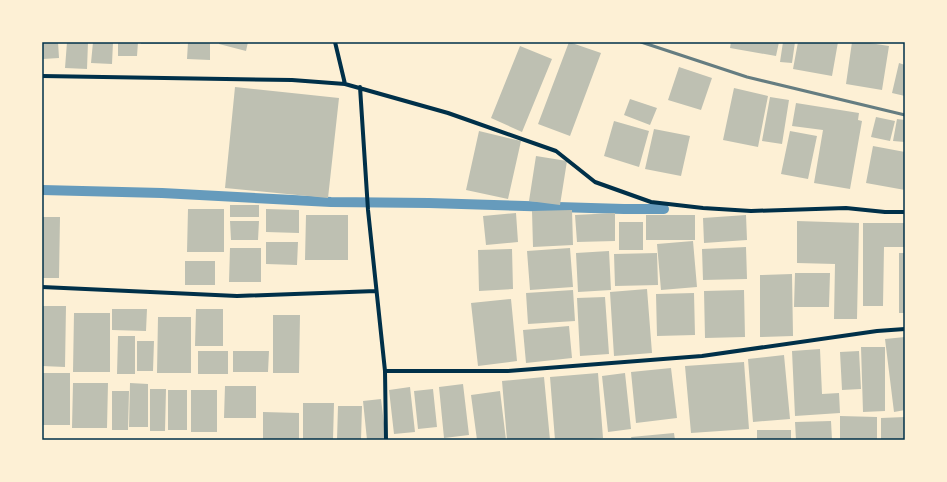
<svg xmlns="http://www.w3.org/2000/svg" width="947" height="482" font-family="'Exo 2',sans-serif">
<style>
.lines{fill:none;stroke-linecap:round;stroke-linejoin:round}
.stream{stroke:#669bbc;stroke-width:10}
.building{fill:#bec0b2}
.minor{stroke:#003049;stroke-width:4}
.rail{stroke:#657d81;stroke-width:3}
.neatline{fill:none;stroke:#003049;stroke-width:1.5}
</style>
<rect width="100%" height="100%" fill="#fdf0d5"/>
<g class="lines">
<path class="stream" d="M42 190 162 193 331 202 429 203 624 209H664"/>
</g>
<path class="building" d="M42 42H58L59 58 43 59Z
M67 42H88L87 69 65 68Z
M93 42H113L112 64 91 63Z
M118 42H138L137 56H118Z
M141 42H180V44H141Z
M188 42H210V60L187 59Z
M219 42H248L246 51 219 44Z
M569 42 601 53 570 136 538 124Z
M731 42H779L776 56 730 48Z
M783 42H795L792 63 780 62Z
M798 42H838L832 76 793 69Z
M852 42H863L889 46 882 90 846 84Z
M520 46 552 59 522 132 491 118Z
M899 63 905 65V96L892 93Z
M679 67 712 78 701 110 668 100Z
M235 87 339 98 328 198 225 188Z
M734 88 768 96 758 147 723 140Z
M770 97 789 100 782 144 762 141Z
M630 99 657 108 650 125 624 115Z
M796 103 859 113 858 120 862 121 850 189 814 183 823 130 792 126Z
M876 117 895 121 890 141 871 137Z
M897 119 905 120V142L893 141Z
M614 121 649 131 639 167 604 156Z
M654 129 690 136 681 176 645 169Z
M479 131 521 141 508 199 466 190Z
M790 131 817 136 808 179 781 174Z
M873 146 905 152V190L866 183Z
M536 156 567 161 560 205 529 201Z
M230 205H259V217H230Z
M188 209H224V252H187Z
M266 209 299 210V233L266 232Z
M572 210 573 245 533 247 532 211Z
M516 213 518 242 486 245 483 216Z
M615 213V241L577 242 575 215Z
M306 215H348V260H305Z
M646 215H695V240H646Z
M746 215 747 240 704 243 703 218Z
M42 217H60L59 278H42Z
M230 221H259L258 240H231Z
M797 221 859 223 857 319H834L835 264 797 263Z
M619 222H643V250H619Z
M863 223H905V247H884L883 306H863Z
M693 241 697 287 661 290 657 244Z
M266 242H298L297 265 266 264Z
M746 247 747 279 703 280 702 249Z
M230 248H261V282H229Z
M570 248 573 287 530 290 527 251Z
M512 249 513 289 479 291 478 250Z
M609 251 611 290 578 292 576 253Z
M657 253 658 285 615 286 614 254Z
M899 253H905V313H899Z
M185 261H215V285H185Z
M795 273H830L829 307H794Z
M792 274 793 336 760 337V275Z
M647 289 652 353 614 356 610 292Z
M573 290 575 321 528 324 526 293Z
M744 290 745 337 705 338 704 291Z
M694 293 695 335 657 336 656 294Z
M605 297 609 354 580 356 577 298Z
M511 299 517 361 478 366 471 303Z
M42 306H66L65 367 42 366Z
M112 309H147L146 331 112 330Z
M196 309H223V346H195Z
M74 313H110V372H73Z
M273 315H300L299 373H273Z
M158 317H191V373H157Z
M569 326 572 358 526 363 523 330Z
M118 336H135V374H117Z
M905 337V410L894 412 885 339Z
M137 341H154L153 371H137Z
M861 347H885V411L863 412Z
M820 349 822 394 839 393 840 413 795 416 792 351Z
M198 351H228V374H198Z
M233 351H269L268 372H233Z
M859 351 861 389 842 390 840 352Z
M784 355 790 419 753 422 748 359Z
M744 362 749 429 691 433 685 366Z
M671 368 677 418 636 423 631 372Z
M42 373H70V425H42Z
M598 373 603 438 580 440H555L550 377Z
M625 373 631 429 608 432 602 376Z
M544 377 550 440H507L502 381Z
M73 383H108L107 428H72Z
M130 383 148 384V427H129Z
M463 384 469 435 444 438 439 387Z
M225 386H256V418H224Z
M410 387 415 432 394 434 389 390Z
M150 389H166L165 431H150Z
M433 389 437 427 418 429 414 391Z
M168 390H187V430H168Z
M191 390H217V432H191Z
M112 391H129L128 430H112Z
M500 391 506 440H477L471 395Z
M381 399 386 440H367L363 401Z
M303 403H334L333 440H303Z
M338 406H362L361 440H337Z
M263 412 299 413V440H263Z
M840 416 877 417V440H840Z
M905 417V440H881V418Z
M831 421 832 440H796L795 422Z
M757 430H791V440H757Z
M674 433 675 440H632L631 437Z"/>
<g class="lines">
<path class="minor" d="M335 42 345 84
M42 76 292 80 345 84 448 113 556 151 595 182 651 202 703 208 751 211 846 208 885 212H905
M360 87 368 210 385 371 386 440
M42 287 237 296 376 291
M385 371H508L702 356 877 331 905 329"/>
<path class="rail" d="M641 42 747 77 905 115"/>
</g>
<rect width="947" height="482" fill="none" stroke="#fdf0d5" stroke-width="86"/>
<rect x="43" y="43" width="861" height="396" class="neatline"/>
</svg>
